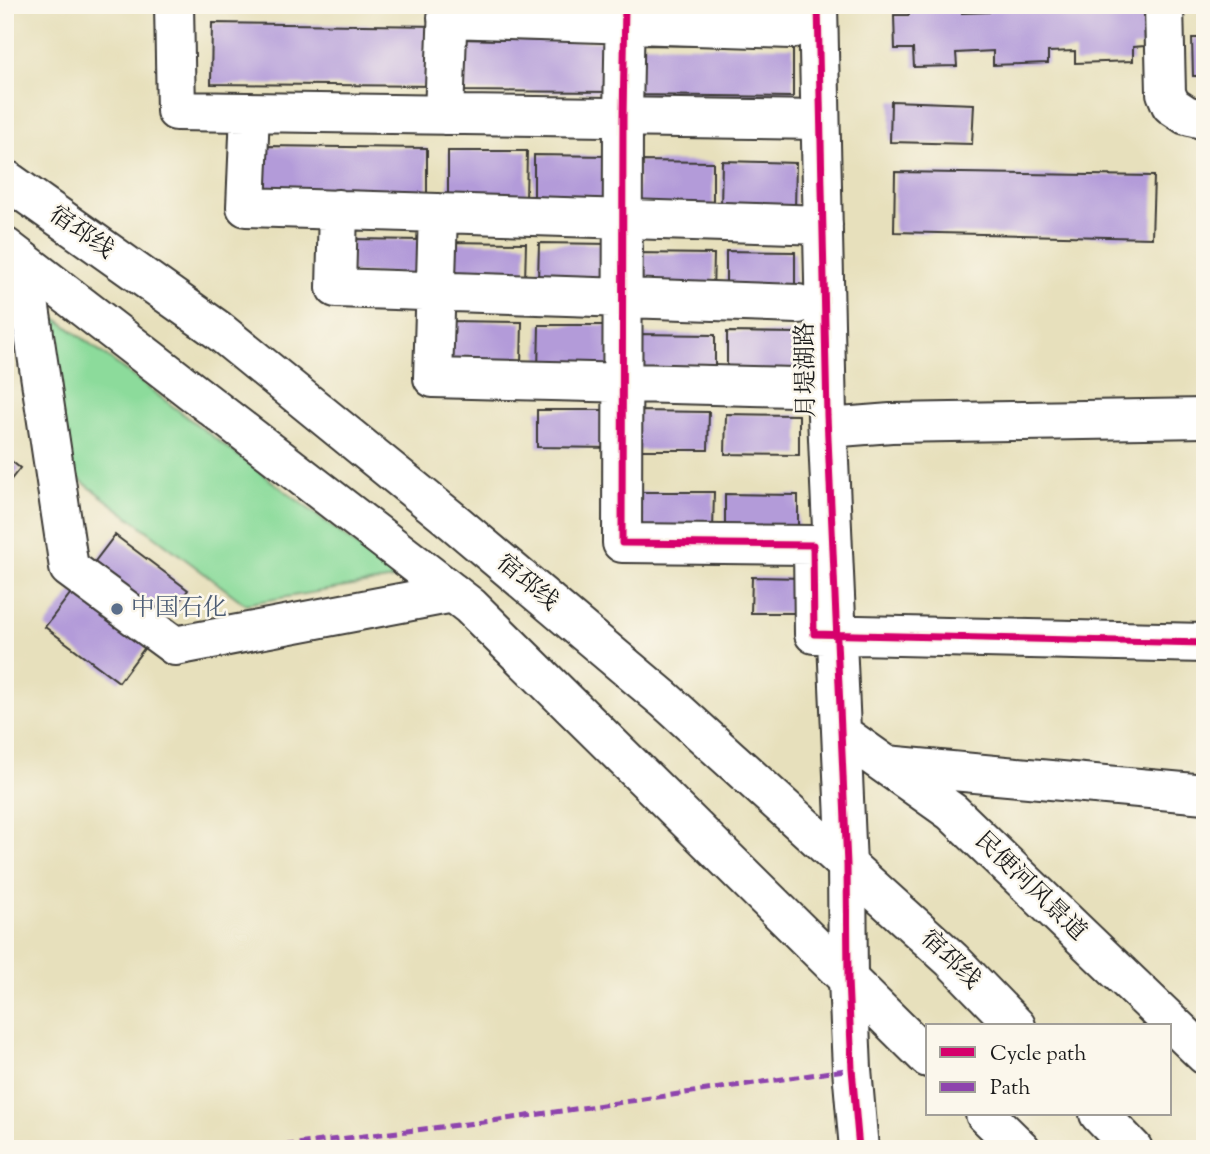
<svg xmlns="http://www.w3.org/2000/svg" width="1210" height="1154" font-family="'Sorts Mill Goudy','Noto Serif SC',serif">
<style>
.green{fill:#8cdb9b;stroke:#547c5c;stroke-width:2}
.building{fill:#b39bd9}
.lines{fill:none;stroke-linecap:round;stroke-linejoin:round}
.minor-casing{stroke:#3a3934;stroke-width:42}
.major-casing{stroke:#3a3934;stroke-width:42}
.minor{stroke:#fff;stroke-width:38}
.major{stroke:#fff;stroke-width:38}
.quiet{stroke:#8e44ad;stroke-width:5;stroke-dasharray:10 5;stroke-linecap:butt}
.cycleway-casing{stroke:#fbf7ec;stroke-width:11}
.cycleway{stroke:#d6006c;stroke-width:7}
.service-dot{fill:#5c6f8a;stroke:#fbf7ec;stroke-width:2.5}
.labels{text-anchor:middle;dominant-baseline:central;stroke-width:5;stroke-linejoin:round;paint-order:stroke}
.street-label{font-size:24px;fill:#1c1c1c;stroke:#fbf7ec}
.service-label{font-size:24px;fill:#4e5e75;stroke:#fbf7ec;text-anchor:start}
</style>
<rect width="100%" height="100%" fill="#fbf7ec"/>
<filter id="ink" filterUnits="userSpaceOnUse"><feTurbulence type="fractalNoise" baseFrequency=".0143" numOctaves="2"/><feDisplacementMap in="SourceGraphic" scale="14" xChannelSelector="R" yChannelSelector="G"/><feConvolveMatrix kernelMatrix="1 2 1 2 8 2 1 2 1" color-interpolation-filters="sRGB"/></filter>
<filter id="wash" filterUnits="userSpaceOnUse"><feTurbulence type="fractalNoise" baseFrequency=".00686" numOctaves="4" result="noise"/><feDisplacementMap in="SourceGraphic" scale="28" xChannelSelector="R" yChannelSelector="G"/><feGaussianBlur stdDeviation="1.57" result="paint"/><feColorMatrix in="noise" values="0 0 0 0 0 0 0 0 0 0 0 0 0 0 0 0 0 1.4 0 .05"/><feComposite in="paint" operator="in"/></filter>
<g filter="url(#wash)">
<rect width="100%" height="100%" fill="#e7e0bc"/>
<path class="green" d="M40 306 400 578 245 604 60 465Z"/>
<g id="blocks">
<path class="building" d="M643 5H793V13Z
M988 5H1047V9L1074 8V5L1144 6 1145 46 1133 47V61L1075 63V51L1048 52V63L993 65V51L956 53 957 66 914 67 913 49H895L894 15H909V9L962 7V13L989 12Z
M212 23 440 26 439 86 211 84Z
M1201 32H1205V76H1193L1192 38H1201Z
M456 39 616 42V92L455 91Z
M637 45 793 47V97L636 95Z
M891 101 974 104 972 144 890 142Z
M265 146 427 148V197L264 195Z
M448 151H527L526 201 448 200Z
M534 155 612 156 611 203 534 202Z
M638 161 713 162V208L637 207Z
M722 161 796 163 795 209 721 208Z
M895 172 1154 176 1152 238 894 232Z
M351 239 424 240 423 275 351 273Z
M449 242 526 243 525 282 448 281Z
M539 243 612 244 611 283 538 282Z
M726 251 795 252V292L726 291Z
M635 253 714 254 713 294 635 293Z
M447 321 522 322 521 366 447 364Z
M539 325H610L609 373 538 372Z
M727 332 799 333 798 376 727 375Z
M635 334 715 335V374L634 373Z
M537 410H613V448L537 447Z
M635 411 709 412 708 450H634Z
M726 414 799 415V455L725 454Z
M5 456 20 468 5 487Z
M635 492H714L713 531 635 530Z
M725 494 798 495V538H725Z
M115 535 188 590 119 682 45 627Z
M752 577 803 578 802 613H751Z"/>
</g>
</g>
<g filter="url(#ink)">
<use href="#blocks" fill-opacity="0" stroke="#3a3934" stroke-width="2"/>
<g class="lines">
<g class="minor-casing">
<path id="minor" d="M174 5 176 111 820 120
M625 5 623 117 622 543 813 545 814 634 1205 643
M818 5 827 416 847 865 848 979 852 1069 859 1149
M1164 5 1166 93 1171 105 1186 115 1205 120
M447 18 791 29
M250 112 246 207 823 225
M444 115 448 5
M338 209 336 288 798 304
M438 213 433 378 794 387
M23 261 69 568 175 646 453 593
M828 428 891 423 1205 418
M842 734 952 812 1205 1055
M886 765 1205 794"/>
</g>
<g class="major-casing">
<path id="major" d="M5 179 218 330 454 522 665 700 952 960 1016 1026
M5 247 470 606 928 1058
M985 1114 1021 1149
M1099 1114 1133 1149"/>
</g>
<use href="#minor" class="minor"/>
<use href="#major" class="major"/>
<path class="quiet" d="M254 1149 492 1121 852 1069"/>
<g class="cycleway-casing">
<path id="cycleway" d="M625 5 623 117 622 543 813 545 814 634 1205 643
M818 5 827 416 847 865 848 979 852 1069 859 1149"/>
</g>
<use href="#cycleway" class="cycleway"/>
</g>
</g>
<circle class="service-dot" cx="117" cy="609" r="7"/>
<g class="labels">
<g class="street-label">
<text transform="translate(81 233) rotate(35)">宿邳线</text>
<text transform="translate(807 370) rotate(-91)">月堤湖路</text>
<text transform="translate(527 583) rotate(40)">宿邳线</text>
<text transform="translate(1030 887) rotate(44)">民便河风景道</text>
<text transform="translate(950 960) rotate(44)">宿邳线</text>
</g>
<g class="service-label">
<text x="131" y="609">中国石化</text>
</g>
</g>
<rect width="1210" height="1154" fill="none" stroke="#fbf7ec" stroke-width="28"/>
<rect x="926" y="1024" width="245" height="91" fill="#fbf7ec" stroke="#a29f99" stroke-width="2"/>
<rect x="940" y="1047" width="35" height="10" fill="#d6006c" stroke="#a29f99" stroke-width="2"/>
<text x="990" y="1060" font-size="21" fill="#1c1c1c">Cycle path</text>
<rect x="940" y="1082" width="35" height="10" fill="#8e44ad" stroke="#a29f99" stroke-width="2"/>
<text x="990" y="1094" font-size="21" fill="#1c1c1c">Path</text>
</svg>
